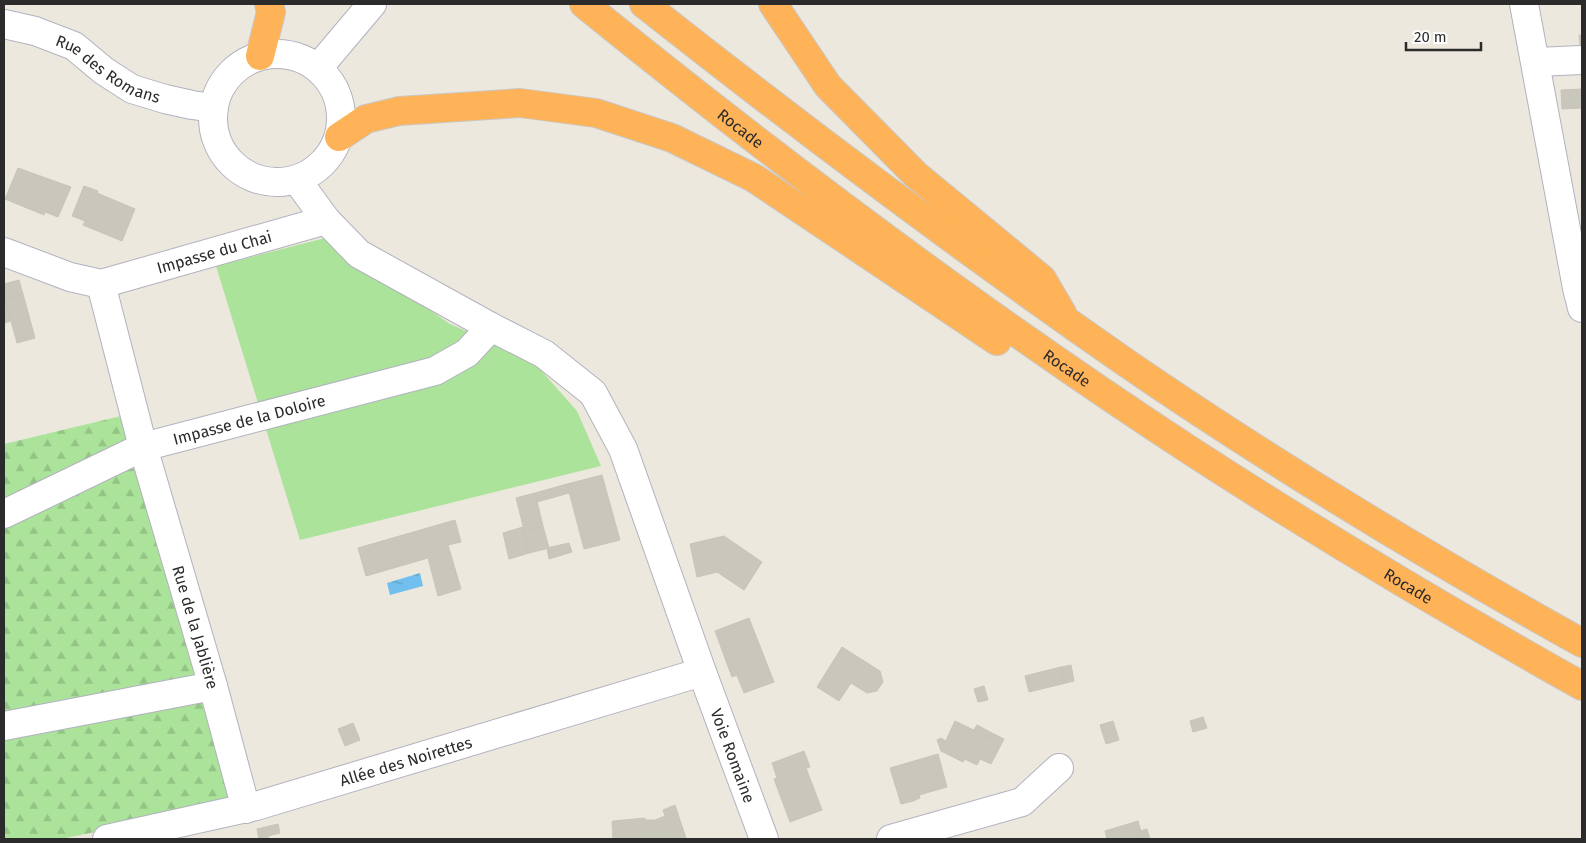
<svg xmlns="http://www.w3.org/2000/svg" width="1586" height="843" font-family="'Fira Sans',sans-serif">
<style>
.grass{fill:#abe39a}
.forest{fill:url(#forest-firs)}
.water{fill:url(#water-ripples)}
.building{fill:#c9c6bc;stroke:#c9c4b7}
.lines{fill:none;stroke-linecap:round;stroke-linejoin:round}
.minor-casing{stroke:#b1b2bf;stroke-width:30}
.highway-casing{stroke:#c8c8c8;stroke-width:30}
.minor{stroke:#fff;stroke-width:28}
.highway{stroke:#feb358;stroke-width:28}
.labels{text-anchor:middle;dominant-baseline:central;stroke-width:5;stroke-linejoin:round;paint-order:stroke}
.street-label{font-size:16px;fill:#2b2b2b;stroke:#fff}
</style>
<defs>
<pattern id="forest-firs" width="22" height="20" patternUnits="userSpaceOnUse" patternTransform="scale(1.25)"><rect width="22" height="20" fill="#abe39a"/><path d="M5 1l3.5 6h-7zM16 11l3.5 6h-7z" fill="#93c385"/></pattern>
<pattern id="water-ripples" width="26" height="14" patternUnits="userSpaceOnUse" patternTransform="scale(1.25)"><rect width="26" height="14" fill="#71bfef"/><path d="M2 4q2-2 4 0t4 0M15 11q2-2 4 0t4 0" fill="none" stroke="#5d9bc2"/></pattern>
</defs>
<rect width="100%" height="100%" fill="#ede8de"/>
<path class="grass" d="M325 238 450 324 531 359 577 411 601 466 300 540 216 266Z"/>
<path class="forest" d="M146 410 255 799 61 839H4V444Z"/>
<path class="water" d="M420 573 423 586 390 595 387 583Z"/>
<path class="building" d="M1579 35H1582V45H1580Z
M1582 89V108L1562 109 1561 90Z
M18 168 71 187 58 217 45 212 44 215 5 199Z
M84 186 98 191 97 193 135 209 122 241 83 225 85 221 72 216Z
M19 280 23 294 4 299V284Z
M23 294 35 338 17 343 5 299Z
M4 299H5L11 321 4 323Z
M602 475 620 540 584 549 567 484Z
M567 484 569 493 537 502 535 493Z
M535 493 543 526 524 530 516 498Z
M455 520 461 542 448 545 461 589 438 596 428 558 366 576 358 548Z
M543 526 549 548 529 553 524 530Z
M523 527 529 553 509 559 503 533Z
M724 536 762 562 744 590 717 572 697 577 690 544Z
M569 543 572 552 549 559 547 548Z
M749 618 774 682 744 693 734 668 729 669 715 631Z
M842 647 880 671 883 682 877 691 867 693 851 683 839 701 817 687Z
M1071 665 1074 681 1066 683 1061 667Z
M1061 667 1066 683 1029 692 1025 676Z
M734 668 737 675 732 677 729 669Z
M984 686 988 700 978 702 974 689Z
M1203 717 1207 728 1193 732 1190 721Z
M955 721 990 738 992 733 1004 739 991 764 980 759 977 765 956 755 955 758 941 751Z
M1113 721 1119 740 1106 744 1100 725Z
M353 723 360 740 345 746 338 729Z
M977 725 992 733 990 738 974 730Z
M941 738 946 741 941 751 937 740Z
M804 751 810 767 806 768 822 810 790 822 774 779 777 778 772 763Z
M938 754 947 787 912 797 913 801 901 804 890 768Z
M956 755 965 759 963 762 955 758Z
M919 795 920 798 913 801 912 797Z
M675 805 686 838 613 839 612 822 613 821 645 818V820H655L665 816 663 810Z
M1138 821 1143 839H1107L1105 831Z
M278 824 280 833 268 836 269 839H259L257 829Z
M1147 829 1150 839H1143L1140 831Z"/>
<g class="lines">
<g class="minor-casing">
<g id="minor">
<path d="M1524 4 1577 288 1582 308"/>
<path id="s1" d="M4 24 35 31 74 46 104 71 132 89 165 99 192 105 214 108"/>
<circle cx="277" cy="118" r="64"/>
<path d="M1536 62 1582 60"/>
<path d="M318 68 372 4"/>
<path id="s2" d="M297 180 326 220 359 254 491 327 544 354 593 393 623 449 702 672 764 839"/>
<path id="s3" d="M4 252 70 277 101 284 326 220"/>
<path id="s4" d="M101 284 143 447 213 686 246 809"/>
<path id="s5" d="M4 514 143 447 435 371 467 353 491 327"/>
<path d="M4 726 213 686"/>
<path id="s6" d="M107 839 256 806 702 672"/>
<path d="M891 839 1022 802 1059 768"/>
</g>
</g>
<g class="highway-casing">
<g id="highway">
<path id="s7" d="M584 4C779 162 981 314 1191 451 1319 534 1450 612 1582 686"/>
<path d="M644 4C801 128 961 248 1125 362 1272 463 1426 556 1582 643"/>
<path d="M773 4 828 86 916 175 1042 279 1062 313"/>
<path d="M260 56 271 12 269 4"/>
<path d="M339 137 366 119 399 111 520 103 596 113 672 138 754 178 997 341"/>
</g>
</g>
<use href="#minor" class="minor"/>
<use href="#highway" class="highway"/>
</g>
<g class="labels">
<g class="street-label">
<text stroke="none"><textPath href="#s1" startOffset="115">Rue des Romans</textPath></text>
<text stroke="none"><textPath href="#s7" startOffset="200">Rocade</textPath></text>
<text stroke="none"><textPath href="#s3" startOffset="220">Impasse du Chai</textPath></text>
<text stroke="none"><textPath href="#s7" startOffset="605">Rocade</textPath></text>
<text stroke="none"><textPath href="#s5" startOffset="264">Impasse de la Doloire</textPath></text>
<text stroke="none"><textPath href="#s7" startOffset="1010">Rocade</textPath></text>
<text stroke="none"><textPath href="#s4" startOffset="356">Rue de la Jablière</textPath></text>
<text stroke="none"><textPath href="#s2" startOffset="759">Voie Romaine</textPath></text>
<text stroke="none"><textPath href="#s6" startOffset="309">Allée des Noirettes</textPath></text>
</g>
</g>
<rect width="1586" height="843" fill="none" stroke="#2b2b2b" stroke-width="10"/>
<path d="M1406 42v8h75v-8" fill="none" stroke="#2b2b2b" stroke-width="2.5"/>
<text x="1414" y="42" font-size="15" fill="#2b2b2b" stroke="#ffffff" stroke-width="4" paint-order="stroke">20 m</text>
</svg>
